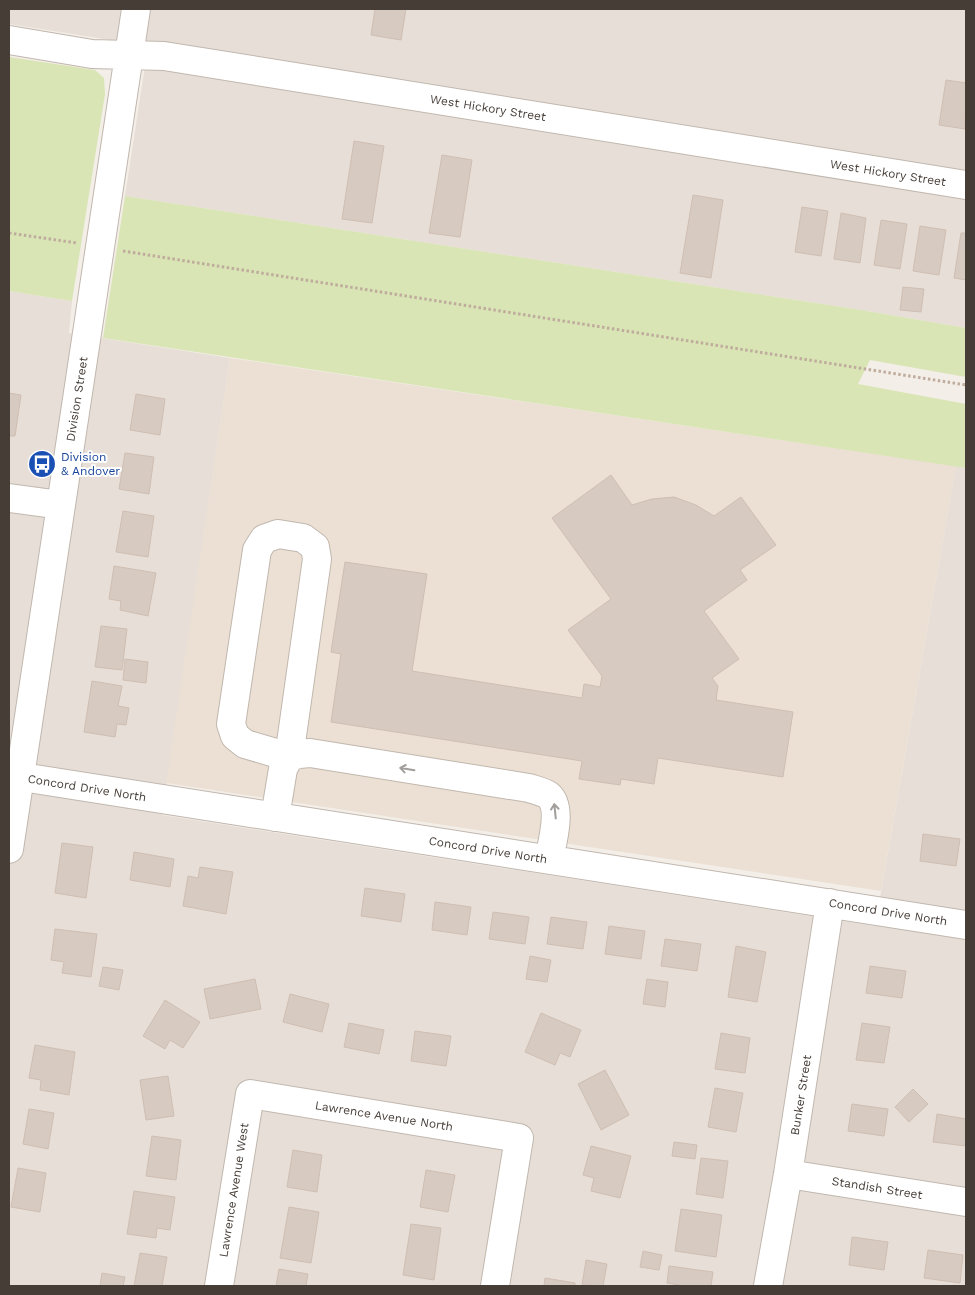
<svg xmlns="http://www.w3.org/2000/svg" width="975" height="1295" font-family="'Work Sans',sans-serif">
<style>
.residential{fill:#e7dfd7}
.education{fill:#ebe0d3}
.green{fill:#d9e5b4}
.building{fill:#d7cac1;stroke:#cfbeb2}
.lines{fill:none;stroke-linecap:round;stroke-linejoin:round}
.minor-casing{stroke:#c1b7ae;stroke-width:30}
.path{stroke:#bfac9d;stroke-width:3;stroke-dasharray:2.5 2.5;stroke-linecap:butt}
.minor{stroke:#fff;stroke-width:28}
.oneway{stroke:#a29e9b}
.labels{text-anchor:middle;dominant-baseline:central;stroke-width:4;stroke-linejoin:round;paint-order:stroke}
.street-label{font-size:12px;fill:#463d37;stroke:#fff}
.transit-label{font-size:12px;fill:#164399;stroke:#fff;text-anchor:start}
</style>
<rect width="100%" height="100%" fill="#f3eee8"/>
<path class="residential" d="M9 9H966V328L861 310 125 196 148 46 9 24Z
M9 291 72 301 69 333 230 358 162 815 875 926 956 466 966 468V1286H9Z"/>
<path class="education" d="M230 358 956 466 881 891 166 783Z"/>
<path class="green" d="M9 57 95 70 104 78 105 94 72 301 9 291Z
M125 196 861 310 966 328V377L870 360 858 384 966 404V468L103 338Z"/>
<path class="building" d="M375 9H406L401 40 371 35Z
M946 80 966 83 965 129 939 125Z
M354 141 384 146 372 223 342 219Z
M442 155 472 160 460 237 429 233Z
M693 195 723 200 711 278 680 273Z
M802 207 828 211 821 256 795 252Z
M841 213 866 218 860 263 834 259Z
M881 220 907 224 900 269 874 265Z
M920 226 946 230 939 275 913 271Z
M961 233H966V280L954 278Z
M903 287 924 289 921 312 900 310Z
M9 393 21 395 15 436H9Z
M136 394 165 399 160 435 130 430Z
M125 453 154 457 149 494 119 489Z
M611 475 632 505 652 499 674 497 696 505 714 516 741 497 776 545 740 570 747 580 704 611 739 659 712 678 718 686 716 700 793 712 783 777 658 758 654 784 621 779 620 785 579 779 582 761 331 722 341 654 331 652 345 562 427 574 412 671 582 698 584 684 600 687 602 676 568 630 611 599 552 518Z
M123 511 154 516 148 557 116 552Z
M114 566 156 573 148 616 120 610 121 601 109 599Z
M101 626 127 629 122 670 95 667Z
M125 659 148 662 146 683 123 680Z
M92 681 122 686 118 706 129 708 126 725 117 724 115 737 84 732Z
M923 834 960 839 956 866 920 861Z
M62 843 93 847 86 898 55 893Z
M134 852 174 859 170 887 130 880Z
M200 867 233 872 226 914 183 906 188 876 198 878Z
M365 888 405 894 401 922 361 916Z
M435 902 471 907 467 935 432 930Z
M493 912 529 917 525 944 489 939Z
M551 917 587 922 583 949 547 944Z
M609 926 645 931 641 959 605 954Z
M55 929 97 934 91 977 62 973 64 962 51 960Z
M665 939 701 944 697 971 661 966Z
M736 946 766 952 757 1002 728 997Z
M530 956 551 960 547 982 526 979Z
M870 966 906 971 902 998 866 993Z
M103 967 123 970 119 990 99 986Z
M255 979 261 1009 210 1019 204 989Z
M647 979 668 982 665 1007 643 1004Z
M290 994 329 1004 322 1032 283 1022Z
M165 1000 200 1022 183 1048 170 1040 165 1049 143 1036Z
M541 1013 581 1030 570 1057 560 1053 555 1065 525 1052Z
M349 1023 384 1030 379 1054 344 1047Z
M862 1023 890 1027 884 1063 856 1060Z
M415 1031 451 1036 446 1066 411 1061Z
M721 1033 750 1038 745 1073 715 1069Z
M35 1045 75 1052 69 1095 40 1090 41 1080 29 1078Z
M605 1070 629 1115 601 1130 578 1084Z
M168 1076 174 1116 146 1120 140 1080Z
M715 1088 743 1093 736 1132 708 1127Z
M913 1089 928 1104 909 1122 895 1107Z
M852 1104 888 1109 884 1136 848 1131Z
M29 1109 54 1113 48 1149 23 1144Z
M937 1114 966 1119V1146L933 1142Z
M152 1136 181 1140 176 1180 146 1176Z
M674 1142 697 1145 695 1159 672 1156Z
M591 1146 631 1156 620 1198 591 1191 594 1178 583 1175Z
M293 1150 322 1155 317 1192 287 1187Z
M701 1158 728 1161 723 1198 696 1194Z
M18 1168 46 1173 40 1212 11 1207Z
M426 1170 455 1175 448 1212 420 1207Z
M134 1191 175 1197 170 1230 157 1228 156 1238 127 1234Z
M289 1207 319 1212 311 1263 280 1258Z
M681 1209 722 1215 716 1257 675 1251Z
M411 1224 441 1228 434 1280 403 1275Z
M852 1237 888 1242 884 1270 849 1265Z
M928 1250 963 1255 960 1283 924 1278Z
M643 1251 662 1255 659 1270 640 1267Z
M140 1253 167 1257 162 1286H134Z
M586 1260 607 1264 603 1286 582 1285Z
M669 1266 713 1272 711 1286H685L667 1283Z
M279 1269 308 1274 306 1286H276Z
M102 1273 125 1277 123 1286H100Z
M545 1278 575 1283V1286H544Z"/>
<g class="lines">
<g class="minor-casing">
<path id="minor" d="M9 40 92 54 164 56 966 185
M9 498 61 505
M9 775 966 925
M275 817 283 769 289 757 317 559 315 547 303 538 278 534 264 539 257 550 231 724 235 736 245 744 289 757 299 754 310 753 529 788C535 790 543 792 548 795 563 807 552 843 549 859
M9 849 136 9
M788 1174 966 1202
M219 1286 250 1094 519 1138 495 1286
M768 1286 788 1174 830 903"/>
</g>
<path class="path" d="M9 233 77 243
M123 251 966 385"/>
<use href="#minor" class="minor"/>
</g>
<defs><path id="oneway-shaft" d="M-6 0H5M1.5-3L5.5 0L1.5 3" fill="none" stroke-width="1.6" stroke-linecap="round" stroke-linejoin="round" transform="scale(1.25)"/></defs>
<g class="oneway">
<use href="#oneway-shaft" transform="translate(407 769) rotate(-171)"/>
<use href="#oneway-shaft" transform="translate(555 811) rotate(-96)"/>
</g>
<defs>
<g id="bus-disc" transform="scale(1.4375)"><circle r="9.5" fill="#1a4fb4" stroke="#fff"/><path d="M-5-6H5V4H4V6H2V4H-2V6H-4V4H-5ZM-3.5-4V0h7V-4ZM-3.5 1.2v1.5H-2V1.2ZM2 1.2v1.5H3.5V1.2Z" fill="#fff"/></g>
</defs>
<g fill-rule="evenodd">
<use href="#bus-disc" x="42" y="464"/>
</g>
<g class="labels">
<g class="street-label">
<text transform="translate(488 108) rotate(9)">West Hickory Street</text>
<text transform="translate(888 173) rotate(9)">West Hickory Street</text>
<text transform="translate(77 399) rotate(-81)">Division Street</text>
<text transform="translate(87 788) rotate(9)">Concord Drive North</text>
<text transform="translate(488 850) rotate(9)">Concord Drive North</text>
<text transform="translate(888 912) rotate(9)">Concord Drive North</text>
<text transform="translate(801 1095) rotate(-81)">Bunker Street</text>
<text transform="translate(384 1116) rotate(9)">Lawrence Avenue North</text>
<text transform="translate(877 1188) rotate(9)">Standish Street</text>
<text transform="translate(234 1190) rotate(-81)">Lawrence Avenue West</text>
</g>
<g class="transit-label">
<text x="61" y="457">Division<tspan x="61" dy="14">&amp; Andover</tspan></text>
</g>
</g>
<rect width="975" height="1295" fill="none" stroke="#463d37" stroke-width="20"/>
</svg>
